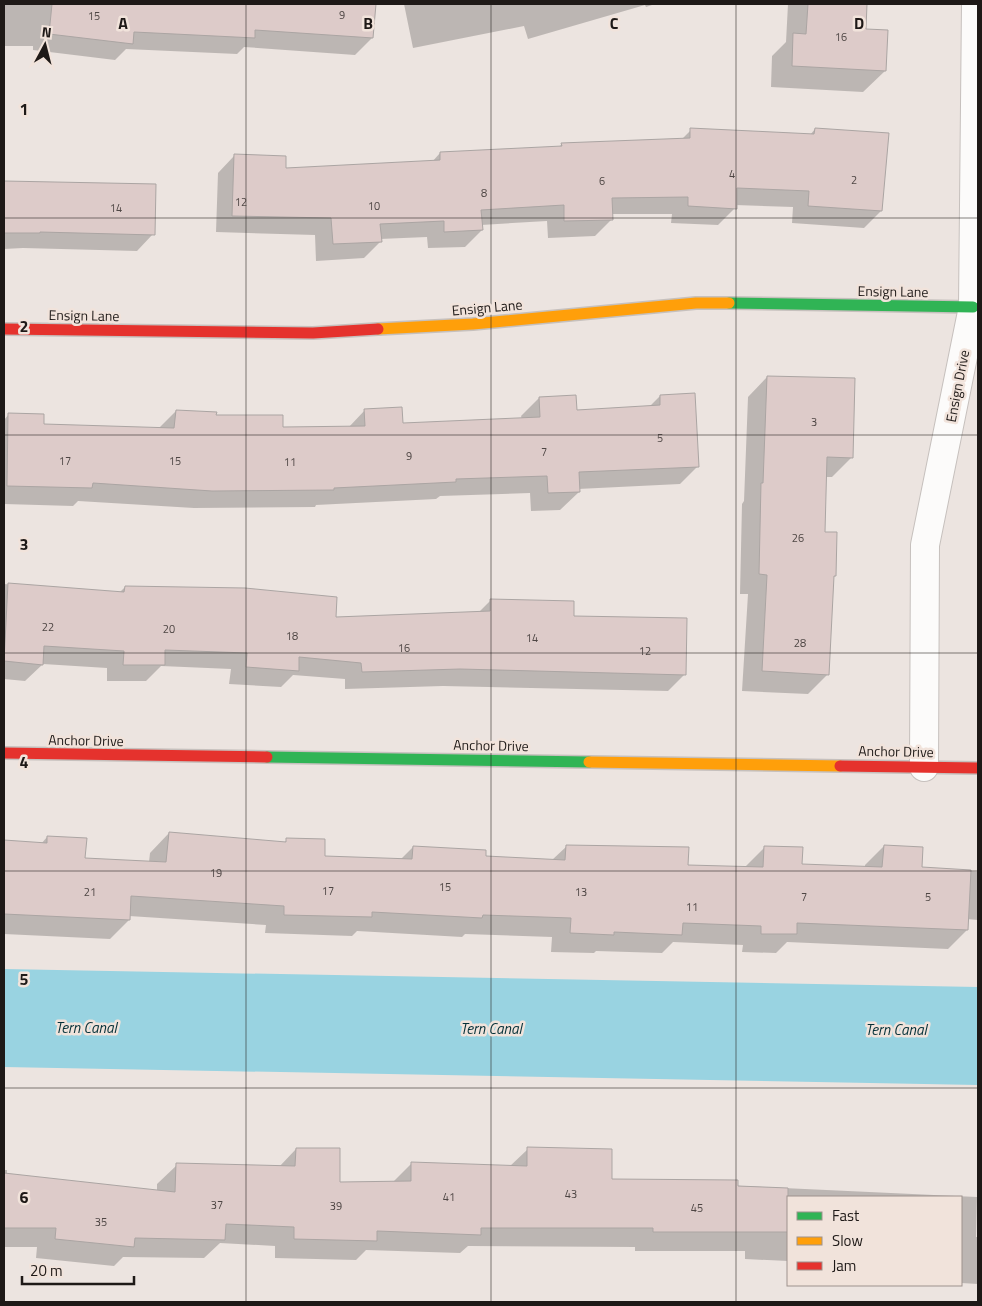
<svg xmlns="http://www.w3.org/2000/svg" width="982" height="1306" font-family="'Titillium Web',sans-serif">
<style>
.water{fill:#99d3e1}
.shadow{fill:#0003}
.building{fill:#ddcbc9;stroke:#aba5a3}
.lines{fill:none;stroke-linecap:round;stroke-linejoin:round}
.street-casing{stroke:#c6c0bd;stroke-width:30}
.fast-casing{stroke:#c6c0bd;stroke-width:14}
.slow-casing{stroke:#c6c0bd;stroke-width:14}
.jam-casing{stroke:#c6c0bd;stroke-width:14}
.street{stroke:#fcfbfa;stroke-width:28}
.fast{stroke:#30b455;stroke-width:11}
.slow{stroke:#ff9f0a;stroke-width:11}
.jam{stroke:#e5322d;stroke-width:11}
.grid{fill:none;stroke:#1e1917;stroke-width:1;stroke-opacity:0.55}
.labels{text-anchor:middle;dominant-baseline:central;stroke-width:5;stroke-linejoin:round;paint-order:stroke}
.number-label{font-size:11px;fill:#4e4644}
.street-label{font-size:14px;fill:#1e1917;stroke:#f1e3db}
.water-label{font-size:15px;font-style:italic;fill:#043038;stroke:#f1e3db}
.grid-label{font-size:16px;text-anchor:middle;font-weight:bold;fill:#1e1917;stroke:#f1e3db;stroke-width:5;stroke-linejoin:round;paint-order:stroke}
</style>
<rect width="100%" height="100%" fill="#ece4e0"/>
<path class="water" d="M4 969 978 987V1085L4 1067Z"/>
<path class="shadow" d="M4 4H375L372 38 355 55 244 47 237 54 126 49 115 60 33 50V46H4Z
M404 4H655L646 7 645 5 528 39 524 26 413 48Z
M788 4H866L865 30 885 71 863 92 771 87 772 56 786 42Z
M815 129 881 211 864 228 792 223 793 207 735 205V208L718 225 671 223 672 214H612V219L595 236 548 238 547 221 481 225 482 230 465 247 428 248 427 237 380 239 381 241 364 258 316 261 315 235 216 232 218 173 234 156 285 170 432 162 440 153 559 147 562 144 681 140 691 130 810 135Z
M4 183 155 185 153 234 137 251 23 248 4 249Z
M767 377 852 457 832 477H825L824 534 835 576 833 578 828 674 808 694 742 691 748 594H740L742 504 744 501 748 397Z
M660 396 698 466 680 484 578 489 579 492 560 510 531 511 530 493 440 496 436 499 316 505 315 507 194 508 78 501 73 506 4 504V420L9 414 43 425 158 429 176 411 282 429 348 428 365 410 402 424 522 419 521 416 539 398 576 411 649 407Z
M4 584 119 593 125 587 335 618 478 613 491 600 573 618 685 674 668 691 443 686 345 689V679L293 675 281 687 229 684 231 669 161 666 146 681H107V668L43 664 25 681 4 679Z
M169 833 284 843 287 840 323 858 400 860 413 847 485 857 552 860 567 846 687 866 745 867 764 848 801 865 865 868V865L884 846 921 868 978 872V920L967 919V930L948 949 787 942 776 953 742 952 743 945 673 942 662 953 596 951 594 953 551 952 552 937 465 934 462 937 357 931 352 936 265 933 266 925 129 916V920L110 939 4 934V841L41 844 47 837 84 860 149 862 150 853Z
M296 1149 339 1184 392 1183 412 1163 509 1167 528 1149 611 1180 977 1197 976 1237H978V1284L961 1283V1197H788V1261L745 1259V1251H635V1247L468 1246 460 1253 366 1250 356 1260 275 1258V1246L220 1243 204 1258 123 1257 114 1266 36 1258 37 1247H4V1170H7V1175L157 1191V1184L177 1165 279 1167Z"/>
<path class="building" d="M52 4H376L373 38 255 30V38L134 32 133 44 49 34Z
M808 4H867L866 29 888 30 886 71 792 66 793 33 806 34Z
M690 128 814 134 815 128 889 133 882 211 808 206 809 191 737 188V209L688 206V197L612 198 613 220 564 221V205L481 210 483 230 444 232V221L380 224 382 242 333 244 331 218 232 216 234 154 286 156V168L440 160V152L562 146 561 143 690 138Z
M4 181 156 184 155 235 40 232V233H4Z
M767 376 855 378 853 458 827 457 825 532H837L836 576H834L829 675 762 671 767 575 759 574 761 483H763Z
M695 393 699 467 579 472 580 492 548 493 547 476 456 479V482L334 488V490L212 491 93 483 92 488 7 486 8 413 44 414V424L174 428 176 410 217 412 216 415H283V427L365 426 364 409 402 407 403 423 540 417 539 397 576 395 577 410 660 405V395Z
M8 583 124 592 125 586 245 588 337 597 336 617 490 611V599L574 601V616L687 618 686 675 460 669 362 672 361 663 299 657V671L246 667 247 653 165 650V665H123L124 651 44 646 43 665 4 661Z
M169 832 286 842V838L325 839V856L412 859 413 846 486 850V856L565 860 566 845 689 847 688 865 763 867 764 846 803 847 802 864 882 867 884 845 923 847 922 867 971 870 968 930 797 923V934H761V926L683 923 682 935 614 932V935L570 933 571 918 483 915 482 918 372 912V917L284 915V906L131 896 130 920 4 914V840L47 843V836L87 838 85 858 166 862Z
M527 1147 612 1149V1179L738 1180V1186L788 1188V1232H653V1228H481V1235L377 1231V1241L294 1239V1227L226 1224 225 1240 135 1238 134 1247 55 1239 56 1228H4V1173L175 1192 176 1163 295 1166 296 1148H340V1182L411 1181V1162L527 1166Z"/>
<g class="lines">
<g class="street-casing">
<path id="street" d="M924 767 925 545 973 307 976 4"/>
</g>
<g class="fast-casing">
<path id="fast" d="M729 303 973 307
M267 757 589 762"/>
</g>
<g class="slow-casing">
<path id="slow" d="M378 329 473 324 696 303H729
M589 762 840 766"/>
</g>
<g class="jam-casing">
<path id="jam" d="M4 329 313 333 378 329
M4 753 267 757
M840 766 978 768"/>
</g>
<use href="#street" class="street"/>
<use href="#fast" class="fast"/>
<use href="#slow" class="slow"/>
<use href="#jam" class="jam"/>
</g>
<path class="grid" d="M246 4V1302M491 4V1302M736 4V1302M4 218H978M4 435H978M4 653H978M4 871H978M4 1088H978"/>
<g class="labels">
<g class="number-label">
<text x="342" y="15">9</text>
<text x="94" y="16">15</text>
<text x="841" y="37">16</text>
<text x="732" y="174">4</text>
<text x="854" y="180">2</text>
<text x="602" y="181">6</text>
<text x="484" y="193">8</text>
<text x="241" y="202">12</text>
<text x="374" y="206">10</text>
<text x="116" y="208">14</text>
<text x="814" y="422">3</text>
<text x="660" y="438">5</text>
<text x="544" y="452">7</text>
<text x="409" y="456">9</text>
<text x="65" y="461">17</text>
<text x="175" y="461">15</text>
<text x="290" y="462">11</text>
<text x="798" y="538">26</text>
<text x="48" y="627">22</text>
<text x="169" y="629">20</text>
<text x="292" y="636">18</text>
<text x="532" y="638">14</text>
<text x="800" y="643">28</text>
<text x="404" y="648">16</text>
<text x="645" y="651">12</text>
<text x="216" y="873">19</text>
<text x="445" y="887">15</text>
<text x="328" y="891">17</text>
<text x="90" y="892">21</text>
<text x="581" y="892">13</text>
<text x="804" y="897">7</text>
<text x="928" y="897">5</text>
<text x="692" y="907">11</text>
<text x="571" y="1194">43</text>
<text x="449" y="1197">41</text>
<text x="217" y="1205">37</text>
<text x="336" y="1206">39</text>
<text x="697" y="1208">45</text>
<text x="101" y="1222">35</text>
</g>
<g class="street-label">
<text transform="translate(893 291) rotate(1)">Ensign Lane</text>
<text transform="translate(487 307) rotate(-5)">Ensign Lane</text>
<text transform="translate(84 315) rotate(1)">Ensign Lane</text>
<text transform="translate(957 386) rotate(-79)">Ensign Drive</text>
<text transform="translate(86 740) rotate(1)">Anchor Drive</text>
<text transform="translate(491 745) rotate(1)">Anchor Drive</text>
<text transform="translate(896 751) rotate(1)">Anchor Drive</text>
</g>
<g class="water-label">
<text x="86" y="1027">Tern Canal</text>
<text x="491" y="1028">Tern Canal</text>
<text x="896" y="1029">Tern Canal</text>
</g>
</g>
<g class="grid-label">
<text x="123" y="29">A</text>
<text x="368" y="29">B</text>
<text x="614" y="29">C</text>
<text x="859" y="29">D</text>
<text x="24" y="115">1</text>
<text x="24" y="332">2</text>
<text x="24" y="550">3</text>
<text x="24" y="768">4</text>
<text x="24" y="985">5</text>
<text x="24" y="1203">6</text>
</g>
<rect width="982" height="1306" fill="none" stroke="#1e1917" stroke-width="10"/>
<rect x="787" y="1196" width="175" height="90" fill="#f1e3db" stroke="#9d928d"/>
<rect x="797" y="1212" width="25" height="8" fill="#30b455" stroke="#9d928d"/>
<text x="832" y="1221" font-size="15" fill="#1e1917">Fast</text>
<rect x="797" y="1237" width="25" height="8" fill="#ff9f0a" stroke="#9d928d"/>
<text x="832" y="1246" font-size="15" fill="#1e1917">Slow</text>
<rect x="797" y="1262" width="25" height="8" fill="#e5322d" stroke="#9d928d"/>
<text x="832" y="1271" font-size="15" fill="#1e1917">Jam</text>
<g transform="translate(45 45) rotate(7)" stroke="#f1e3db" stroke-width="4" paint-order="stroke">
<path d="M0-4L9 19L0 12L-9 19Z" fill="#1e1917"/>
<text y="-8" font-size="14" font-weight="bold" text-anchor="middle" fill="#1e1917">N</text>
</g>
<path d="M22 1276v8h112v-8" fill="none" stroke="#1e1917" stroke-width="2.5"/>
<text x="30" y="1276" font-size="15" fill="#1e1917" stroke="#f1e3db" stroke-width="4" paint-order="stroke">20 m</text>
</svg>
